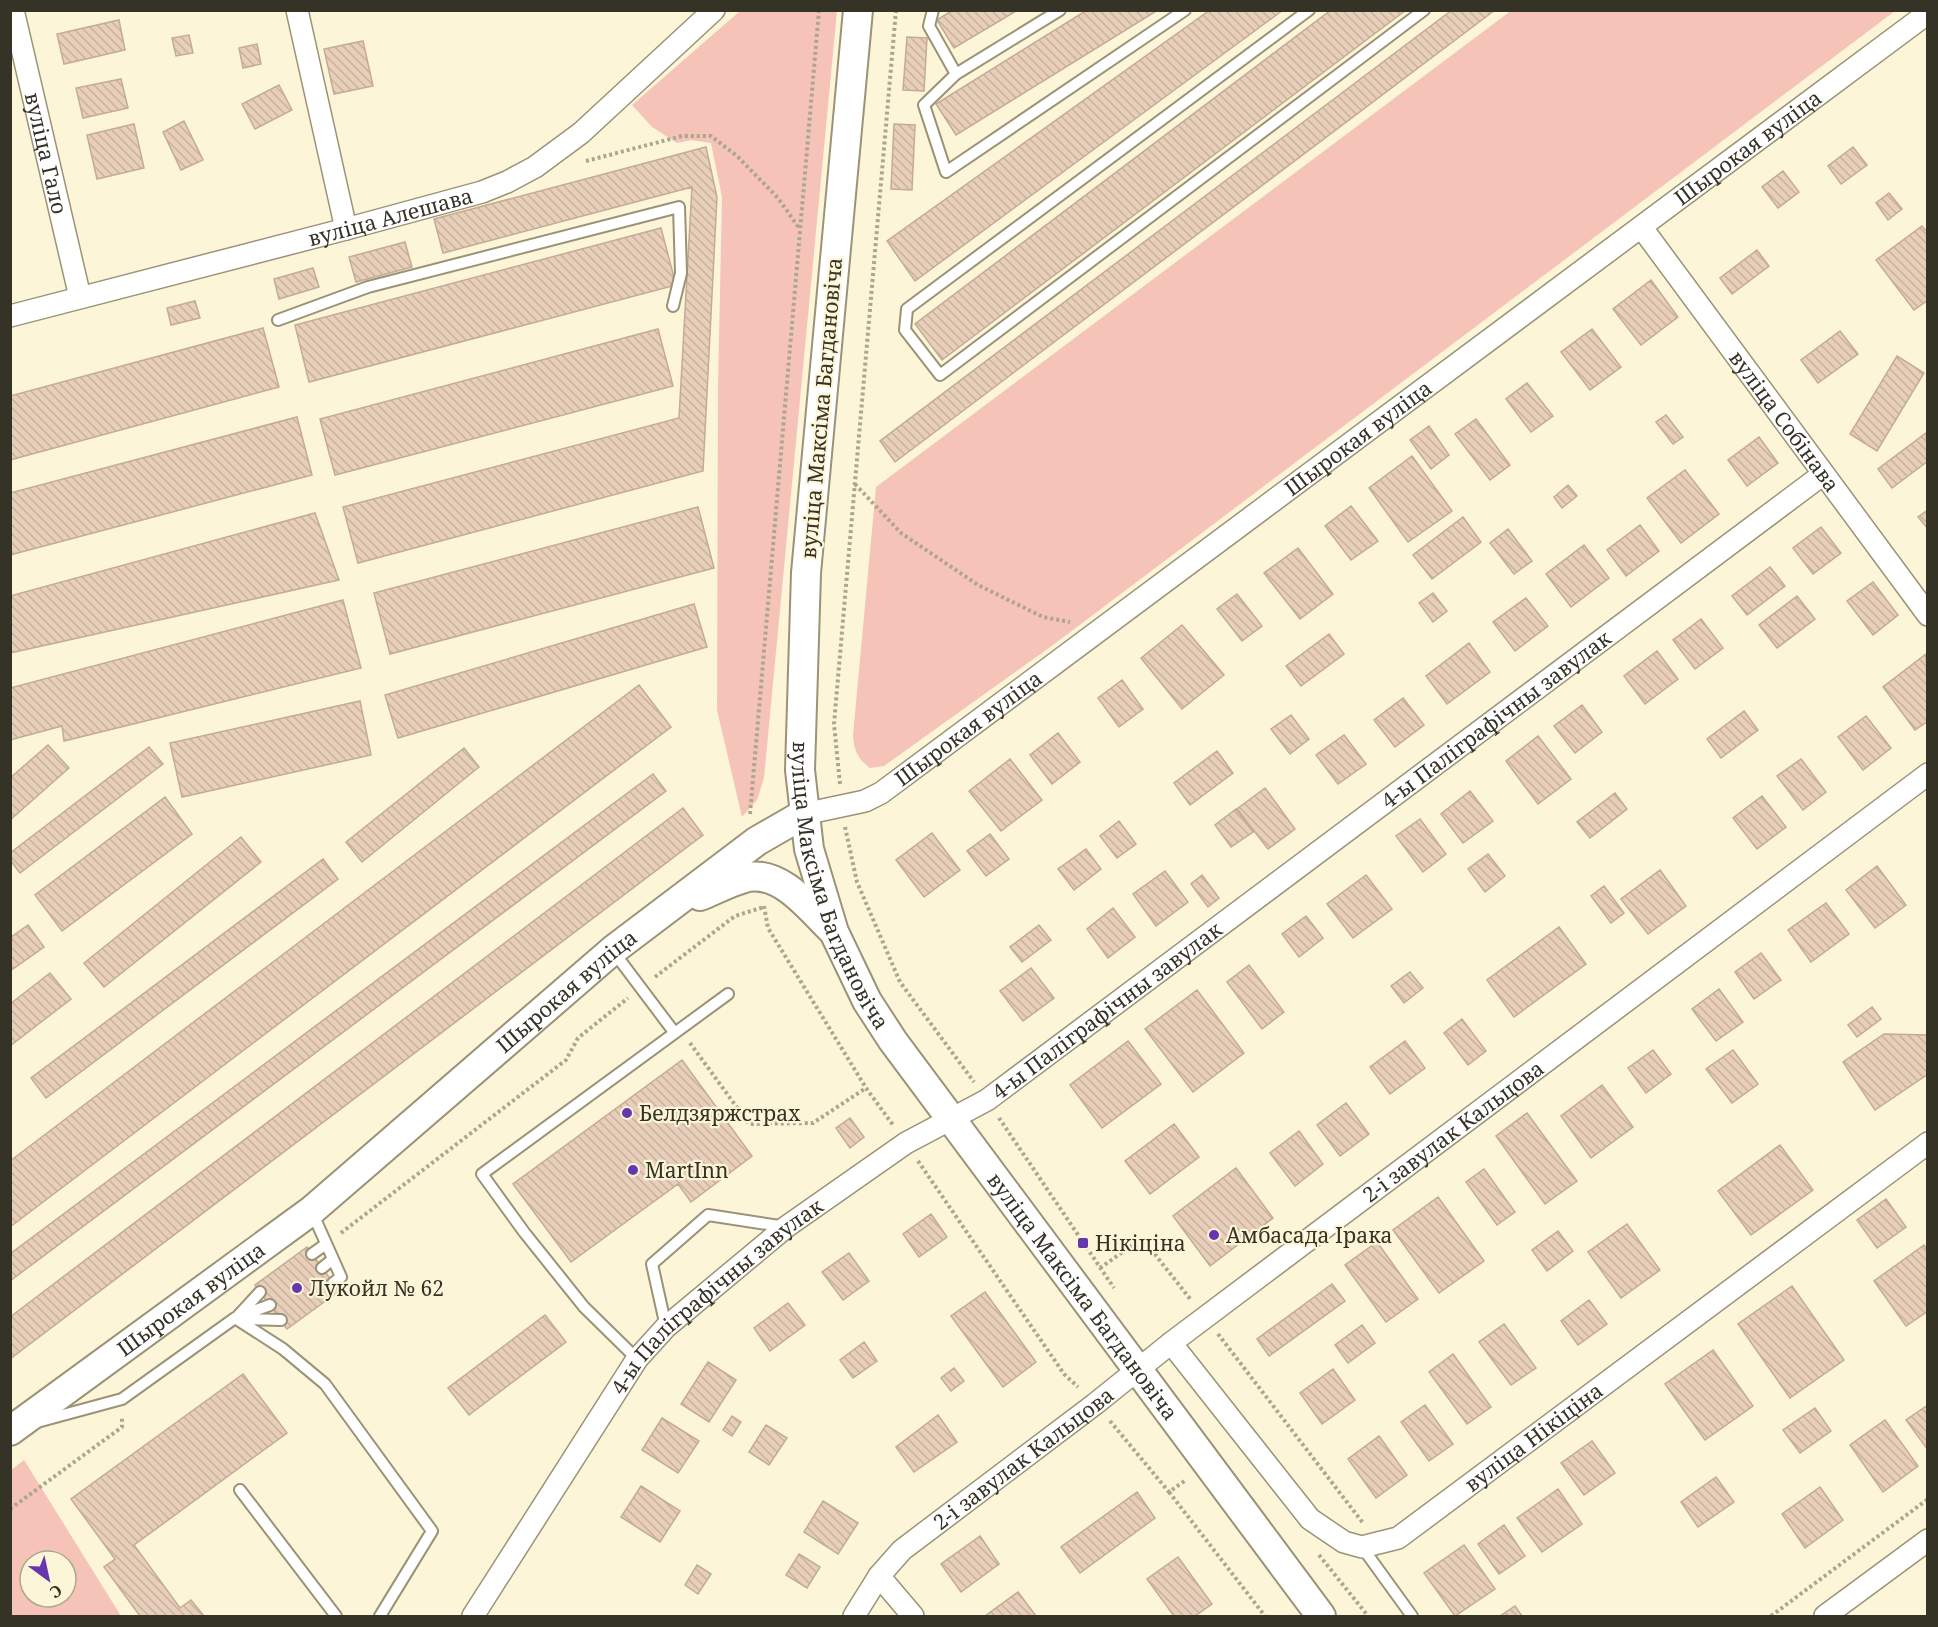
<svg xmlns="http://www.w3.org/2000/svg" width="1938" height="1627" font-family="'Noto Serif',serif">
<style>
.grass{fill:#f6c3b9;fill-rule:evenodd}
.building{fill:url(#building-back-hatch);stroke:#c3ab96;stroke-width:1.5}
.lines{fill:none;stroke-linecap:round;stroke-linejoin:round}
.service-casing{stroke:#9b9377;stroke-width:14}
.minor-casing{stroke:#9b9377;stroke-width:24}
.secondary-casing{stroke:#9b9377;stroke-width:32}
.path{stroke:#aca68f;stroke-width:4;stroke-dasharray:3 3;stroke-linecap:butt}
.service{stroke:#fff;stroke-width:10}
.minor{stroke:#fff;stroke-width:21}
.secondary{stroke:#fff;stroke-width:28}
.poi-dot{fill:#6536ad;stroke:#fdf5d7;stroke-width:2}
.labels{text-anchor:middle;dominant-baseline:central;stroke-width:4.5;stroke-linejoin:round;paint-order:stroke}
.street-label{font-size:21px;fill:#353226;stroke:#fdf5d7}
.poi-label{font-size:21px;fill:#353226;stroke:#fdf5d7;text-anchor:start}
</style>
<defs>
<pattern id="building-back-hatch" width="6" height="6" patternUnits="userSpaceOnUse" patternTransform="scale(1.5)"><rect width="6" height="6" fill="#e8cfb9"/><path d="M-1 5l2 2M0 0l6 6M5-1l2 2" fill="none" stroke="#c8b29f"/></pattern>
</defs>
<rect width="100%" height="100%" fill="#fdf5d7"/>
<path class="grass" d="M1512 10 1895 11 1053 645 884 766 870 768C858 759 854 751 853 735L876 487Z
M740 11H837L764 778 757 800 742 817 717 710 718 387 722 197 711 143 691 140 677 143 652 127 632 105Z
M24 1460 121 1616H11V1470ZM30 1561H66V1597H30Z"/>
<path class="building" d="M953 10H1018L954 48 937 20Z
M1087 10H1158L956 135 936 104Z
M1210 10H1283L915 281 887 241Z
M1331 10H1406L942 360 915 324Z
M1452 10H1495L895 462 880 441Z
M119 20 125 50 64 64 57 34Z
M189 35 193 53 176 56 172 38Z
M907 37 927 38 924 91 903 90Z
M363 41 373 86 334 94 324 49Z
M257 44 261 64 243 68 239 48Z
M121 79 128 108 83 118 76 88Z
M279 85 292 110 255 129 242 104Z
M184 121 203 160 181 170 163 132Z
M134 124 144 168 97 179 87 135Z
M894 124 915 125 912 190 891 189Z
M706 147 717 197 703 471 358 563 343 507 679 418 692 187 443 253 434 219Z
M1853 147 1867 165 1841 184 1828 166Z
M1783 171 1799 192 1778 208 1762 187Z
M1889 193 1902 209 1888 220 1876 203Z
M1922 226 1928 233V300L1914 310 1876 260Z
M661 228 676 285 309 382 295 325Z
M405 242 412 267 356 282 349 257Z
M1757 250 1769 266 1732 294 1720 278Z
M313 268 319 287 279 299 274 279Z
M1651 280 1678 317 1641 345 1613 309Z
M195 301 200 318 171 325 167 308Z
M263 328 279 387 10 460V396Z
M658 329 673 386 335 475 320 419Z
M1592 329 1621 367 1590 390 1561 352Z
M1840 331 1858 354 1818 383 1801 360Z
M1897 356 1924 373 1877 451 1850 434Z
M1527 383 1553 416 1531 432 1506 399Z
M1666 415 1683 437 1673 444 1656 422Z
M297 417 312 475 10 555V493Z
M1476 419 1510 465 1490 480 1455 434Z
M1429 426 1449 455 1431 469 1410 440Z
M1926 433 1928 461 1892 488 1878 469Z
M1759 437 1778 463 1747 486 1728 460Z
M1412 456 1452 511 1408 542 1369 488Z
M1685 470 1719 514 1681 543 1647 498Z
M1568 485 1577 496 1562 508 1554 497Z
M1351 506 1378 541 1351 560 1325 526Z
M698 507 714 568 390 654 374 593Z
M1928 510V529L1918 517Z
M315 513 339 580 10 653V596Z
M1463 517 1481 542 1432 579 1413 555Z
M1640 525 1659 551 1626 576 1607 550Z
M1821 527 1841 553 1813 574 1793 548Z
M1508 529 1532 561 1514 574 1490 543Z
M1584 545 1609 578 1571 607 1546 574Z
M1298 548 1333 594 1300 619 1264 573Z
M1770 567 1785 586 1747 615 1732 596Z
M1873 582 1898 615 1873 635 1847 601Z
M1433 593 1447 611 1433 622 1419 603Z
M1237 594 1262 626 1242 641 1217 609Z
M1797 596 1815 619 1777 648 1759 625Z
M1526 598 1548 626 1515 651 1493 622Z
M343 600 361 668 64 741 62 726 10 740V688Z
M694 604 707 647 398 738 385 695Z
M1701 619 1723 648 1695 669 1673 640Z
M1182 625 1224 675 1182 709 1141 658Z
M1329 634 1344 654 1301 686 1286 666Z
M1469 643 1490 672 1447 704 1426 676Z
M1657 651 1678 679 1645 704 1624 676Z
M1926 654 1928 721 1915 730 1883 687Z
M1122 680 1143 709 1119 727 1098 698Z
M639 685 671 727 10 1227V1161Z
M1403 698 1424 725 1395 747 1374 720Z
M360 701 371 755 182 797 170 743Z
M1582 705 1602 732 1575 753 1554 726Z
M1744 711 1758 730 1721 758 1707 739Z
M1291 715 1309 739 1290 754 1271 729Z
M1866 716 1891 748 1863 770 1838 737Z
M1058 733 1080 762 1052 784 1030 755Z
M1344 735 1366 764 1338 784 1316 755Z
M1538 736 1571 779 1538 804 1506 761Z
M48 745 69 768 10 820V778Z
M149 747 163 764 20 873 10 860V853Z
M464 748 479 767 362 862 346 842Z
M1217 751 1233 773 1190 805 1174 783Z
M1010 759 1042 800 1001 831 969 791Z
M1801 759 1826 792 1803 810 1777 776Z
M653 774 666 791 10 1281V1254Z
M1265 788 1295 829 1268 849 1237 809Z
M1470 791 1493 821 1463 843 1441 814Z
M1615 793 1627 809 1590 838 1577 822Z
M1762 796 1786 827 1757 849 1733 818Z
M165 797 192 834 62 931 35 895Z
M683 808 703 835 10 1359V1317Z
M1236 809 1253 832 1231 847 1215 825Z
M1420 819 1446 854 1423 872 1396 836Z
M1119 821 1136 844 1117 858 1100 836Z
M932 833 960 870 924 897 896 860Z
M990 834 1009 859 986 876 967 851Z
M241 837 261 862 104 987 84 963Z
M1086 849 1101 869 1074 890 1058 869Z
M1488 854 1505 876 1485 892 1468 869Z
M323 859 338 879 46 1098 31 1078Z
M1877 866 1906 905 1875 928 1846 890Z
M1660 870 1686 906 1648 934 1621 899Z
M1165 871 1188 902 1156 926 1133 894Z
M1202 875 1219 898 1208 907 1191 884Z
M1366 875 1392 909 1353 938 1327 904Z
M1604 886 1624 913 1611 923 1591 896Z
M1826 903 1849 934 1811 962 1788 930Z
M1113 908 1135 937 1108 958 1087 929Z
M1306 916 1323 938 1299 957 1282 934Z
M28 925 44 947 10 971V938Z
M1039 925 1051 940 1022 962 1010 947Z
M1559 927 1586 964 1514 1017 1487 980Z
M1761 953 1781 980 1754 999 1735 972Z
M1249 965 1284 1012 1262 1029 1227 982Z
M1031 968 1054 998 1023 1021 1000 991Z
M1410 972 1423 988 1404 1003 1391 986Z
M50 973 71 999 10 1046V1004Z
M1719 989 1743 1022 1716 1041 1692 1009Z
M1197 990 1244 1053 1193 1092 1145 1029Z
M1872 1007 1881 1019 1857 1037 1848 1025Z
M1462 1019 1486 1051 1468 1065 1444 1033Z
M1884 1034 1928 1035V1074L1875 1110 1843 1062Z
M1128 1041 1161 1084 1102 1128 1070 1085Z
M1405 1041 1425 1068 1390 1094 1370 1067Z
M1653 1050 1671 1074 1646 1093 1628 1068Z
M1733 1050 1758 1084 1732 1103 1706 1069Z
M682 1060 752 1156 691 1202 678 1184 571 1262 513 1184Z
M1602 1085 1633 1127 1591 1158 1561 1116Z
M1346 1103 1369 1134 1340 1156 1317 1125Z
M1527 1113 1577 1181 1545 1204 1496 1136Z
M850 1118 864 1137 850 1148 836 1128Z
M1174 1124 1199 1157 1150 1194 1125 1161Z
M1299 1131 1323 1164 1295 1186 1270 1153Z
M1780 1145 1813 1190 1751 1235 1718 1191Z
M1236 1168 1273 1218 1210 1266 1173 1216Z
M1484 1169 1515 1212 1497 1225 1466 1182Z
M1438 1197 1484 1261 1439 1293 1393 1230Z
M1886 1199 1906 1227 1877 1248 1857 1220Z
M931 1214 947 1237 919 1257 903 1234Z
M1627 1224 1660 1270 1621 1298 1588 1252Z
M1558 1231 1573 1251 1547 1271 1532 1250Z
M1377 1242 1418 1299 1386 1322 1345 1265Z
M1924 1245 1928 1251V1311L1906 1326 1874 1281Z
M307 1247 339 1291 287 1329 255 1285Z
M849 1253 869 1281 843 1300 822 1272Z
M1332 1284 1345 1301 1269 1356 1257 1339Z
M1792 1286 1844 1360 1790 1398 1738 1324Z
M985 1292 1036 1362 1003 1387 951 1316Z
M1589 1300 1607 1324 1578 1345 1561 1321Z
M788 1303 805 1325 770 1351 754 1328Z
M545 1315 566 1342 469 1415 448 1388Z
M1504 1324 1536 1368 1511 1385 1479 1342Z
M1362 1325 1375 1343 1348 1363 1335 1345Z
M864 1342 877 1361 853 1378 840 1360Z
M1713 1350 1753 1406 1705 1440 1665 1384Z
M1453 1354 1491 1407 1467 1424 1429 1372Z
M708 1362 736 1380 709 1422 681 1404Z
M954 1368 964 1381 951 1391 941 1378Z
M1333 1369 1355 1400 1322 1424 1300 1393Z
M243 1374 287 1433 134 1545 180 1608 191 1600 204 1616H140L104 1567 115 1559 71 1499Z
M1425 1405 1453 1444 1429 1461 1401 1422Z
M1928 1405V1450L1906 1420Z
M1815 1408 1831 1431 1800 1453 1783 1430Z
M938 1415 957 1442 914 1472 896 1447Z
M732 1416 741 1422 732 1436 723 1430Z
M662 1418 699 1441 678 1473 642 1450Z
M1885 1420 1918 1466 1883 1492 1850 1445Z
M766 1425 787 1438 769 1465 749 1452Z
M1379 1436 1407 1475 1376 1498 1348 1459Z
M1592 1441 1615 1473 1584 1495 1561 1463Z
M1716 1477 1734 1502 1698 1527 1681 1502Z
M641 1486 680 1511 660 1542 621 1517Z
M1820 1487 1843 1520 1805 1548 1782 1514Z
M1558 1489 1582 1524 1542 1552 1517 1518Z
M1137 1492 1155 1518 1080 1573 1061 1547Z
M823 1501 858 1523 838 1554 804 1532Z
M1504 1525 1525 1556 1499 1574 1478 1544Z
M980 1536 999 1564 961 1592 941 1564Z
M1464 1545 1495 1589 1455 1616 1424 1573Z
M799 1554 820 1567 807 1588 786 1575Z
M1178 1557 1212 1604 1195 1616H1174L1147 1579Z
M697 1565 711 1574 698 1594 685 1585Z
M1018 1592 1036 1616H985Z
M1515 1606 1522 1616H1500Z"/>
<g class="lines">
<g class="service-casing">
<path id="service" d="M933 10 929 26 956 74 1060 10
M1309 10 907 309 905 330 940 375 1424 10
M956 74 924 105 946 172 1185 10
M278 320 368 287 679 207 681 273 673 306
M613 951 674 1032
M312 1212 333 1259 322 1268
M312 1254 326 1244
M333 1283 341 1277 333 1259
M238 1316 260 1292
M235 1318 283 1349 325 1384 432 1531 380 1616
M242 1319 281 1320
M666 1327 652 1264 708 1215 786 1227
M637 1359 584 1307 524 1232 482 1174 728 994
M37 1422 122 1399 235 1318 270 1305
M240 1490 336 1616
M1362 1547 1412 1616"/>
</g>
<g class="minor-casing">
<g id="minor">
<path id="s1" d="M13 10 80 297"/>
<path d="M297 10 346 229"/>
<path id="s2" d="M1642 228 1928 615"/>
<path id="s3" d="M10 316 346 229 482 192 507 182 535 167 581 133 714 10"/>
<path id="s4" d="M804 814 865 801 881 793 1928 13"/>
<path id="s5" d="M1171 1343 1310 1519 1344 1542 1362 1547 1398 1538 1928 1143"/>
<path d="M879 1576 913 1616"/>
<path id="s6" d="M473 1616 637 1359 666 1327 786 1227 906 1143 987 1100 1822 475"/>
<path id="s7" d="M854 1616 879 1576 902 1550 1095 1404 1171 1343 1928 774"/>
<path d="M1825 1616 1928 1540"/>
</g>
</g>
<g class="secondary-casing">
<g id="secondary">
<path id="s8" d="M858 10 806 573 800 770 809 849 834 932 867 1001 893 1041 1321 1616"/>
<path d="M700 896C715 890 732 881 748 877 782 871 811 910 832 930"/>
<path id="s9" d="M10 1431 311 1211 613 950 757 841 804 814"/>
</g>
</g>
<path class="path" d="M586 161 682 136H711L737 156 778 198 799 228
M855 484 901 533 978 585 1043 617 1070 622
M840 784 834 724 896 10
M750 814 819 10
M845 827 857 882 900 982 974 1082
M764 906 768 928 866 1088 893 1125
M655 977 735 916 764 907
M690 1043 749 1124 813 1123 866 1088
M999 1118 1114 1288
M918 1161 1064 1374 1078 1387
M341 1233 566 1060 578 1038 628 998
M1100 1268 1142 1238 1191 1300
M1218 1334 1363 1523
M1110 1421 1169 1492 1186 1480
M1169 1492 1265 1616
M10 1509 122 1427V1416
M1319 1555 1368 1616
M1771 1616 1928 1499"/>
<use href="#service" class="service"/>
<use href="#minor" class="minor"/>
<use href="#secondary" class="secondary"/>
</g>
<g class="poi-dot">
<circle cx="627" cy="1113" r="6"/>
<circle cx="633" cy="1170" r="6"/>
<circle cx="1214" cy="1235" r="6"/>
<rect x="1077" y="1237" width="12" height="12" rx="3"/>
<circle cx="297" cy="1288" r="6"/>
</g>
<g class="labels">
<g class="street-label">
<text stroke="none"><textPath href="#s4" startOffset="1161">Шырокая вуліца</textPath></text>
<text stroke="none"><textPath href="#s1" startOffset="147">вуліца Гало</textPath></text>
<text stroke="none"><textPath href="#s3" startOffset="393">вуліца Алешава</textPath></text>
<text transform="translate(821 408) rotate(-85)">вуліца Максіма Багдановіча</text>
<text stroke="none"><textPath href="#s2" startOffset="240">вуліца Собінава</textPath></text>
<text stroke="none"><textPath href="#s4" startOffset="675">Шырокая вуліца</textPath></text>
<text stroke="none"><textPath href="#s6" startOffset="1378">4-ы Паліграфічны завулак</textPath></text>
<text stroke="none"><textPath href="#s4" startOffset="189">Шырокая вуліца</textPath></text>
<text stroke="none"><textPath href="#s8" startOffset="885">вуліца Максіма Багдановіча</textPath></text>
<text stroke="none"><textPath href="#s9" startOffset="710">Шырокая вуліца</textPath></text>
<text stroke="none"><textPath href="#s6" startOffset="892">4-ы Паліграфічны завулак</textPath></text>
<text stroke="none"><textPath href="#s7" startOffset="774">2-і завулак Кальцова</textPath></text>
<text stroke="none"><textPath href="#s8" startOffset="1371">вуліца Максіма Багдановіча</textPath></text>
<text stroke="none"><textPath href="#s6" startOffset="406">4-ы Паліграфічны завулак</textPath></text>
<text stroke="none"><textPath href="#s9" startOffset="224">Шырокая вуліца</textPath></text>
<text stroke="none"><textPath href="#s5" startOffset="490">вуліца Нікіціна</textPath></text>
<text stroke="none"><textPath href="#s7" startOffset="234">2-і завулак Кальцова</textPath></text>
</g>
<g class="poi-label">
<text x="639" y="1113">Белдзяржстрах</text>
<text x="645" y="1170">MartInn</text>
<text x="1226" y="1235">Амбасада Ірака</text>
<text x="1095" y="1243">Нікіціна</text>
<text x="309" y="1288">Лукойл № 62</text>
</g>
</g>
<rect width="1938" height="1627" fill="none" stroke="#353226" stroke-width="24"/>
<g transform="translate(48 1579) rotate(147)"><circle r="28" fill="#fdf5d7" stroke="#ada790" stroke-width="1.5"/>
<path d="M0-4.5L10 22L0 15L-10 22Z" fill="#6536ad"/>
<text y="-9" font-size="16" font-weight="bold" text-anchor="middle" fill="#353226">С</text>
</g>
</svg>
